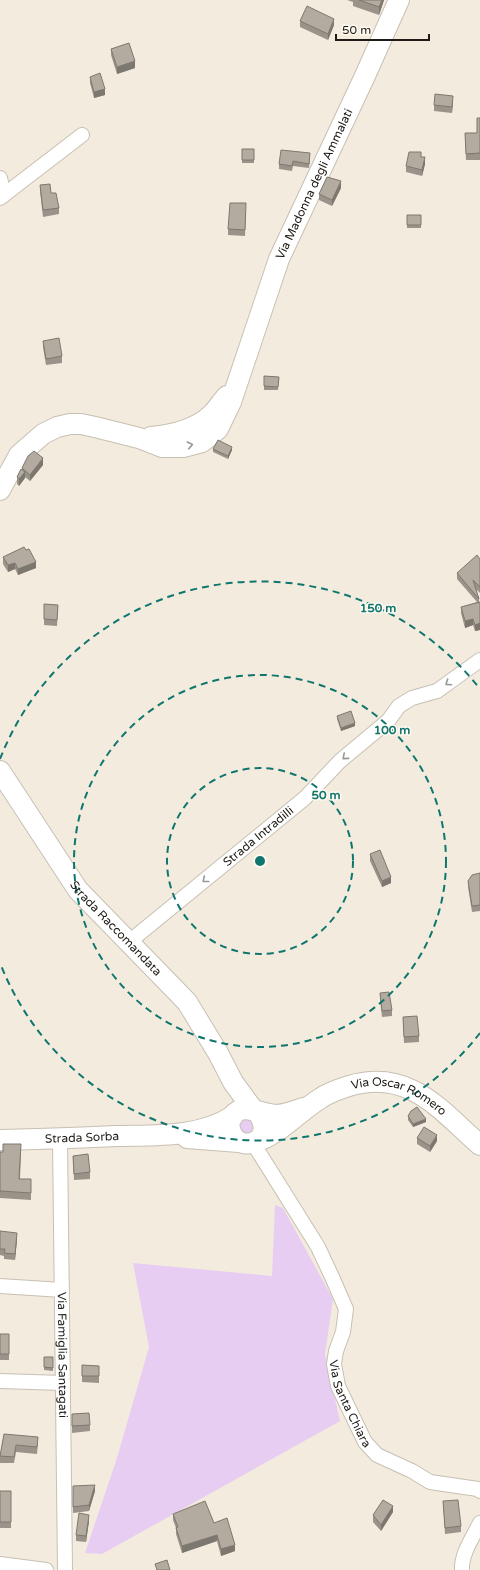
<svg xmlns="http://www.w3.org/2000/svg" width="480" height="1570" font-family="'Varela Round',sans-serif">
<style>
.green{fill:#e8cdf3}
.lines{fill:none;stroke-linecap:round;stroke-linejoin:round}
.street-casing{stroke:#c7c0b3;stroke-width:16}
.secondary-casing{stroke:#c7c0b3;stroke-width:22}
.street{stroke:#fff;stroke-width:14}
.secondary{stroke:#fff;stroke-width:20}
.wall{fill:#9a9389}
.shaded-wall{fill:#7d786f}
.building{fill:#b3ab9f;stroke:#7d786f}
.oneway{stroke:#9a9896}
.ring{fill:none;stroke:#0f766e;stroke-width:2;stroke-dasharray:7 5}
.labels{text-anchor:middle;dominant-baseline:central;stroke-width:3;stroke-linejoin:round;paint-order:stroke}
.street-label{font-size:12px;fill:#1e1b16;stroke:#fef9f1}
.centre{fill:#0f766e;stroke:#fef9f1;stroke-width:2}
.ring-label{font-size:12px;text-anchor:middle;font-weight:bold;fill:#0f766e;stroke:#fef9f1;stroke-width:3;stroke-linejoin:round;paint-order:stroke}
</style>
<rect width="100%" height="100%" fill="#f3ebde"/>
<path class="green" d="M248 1116 257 1130 245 1137 236 1123Z
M275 1205 283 1208 333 1299 325 1354 340 1421 102 1554 85 1553 117 1458 149 1347 133 1263 272 1276Z"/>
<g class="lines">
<g class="street-casing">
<g id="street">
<path d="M0 178 4 195"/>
<path d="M0 198 82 135"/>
<path id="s1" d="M129 942 305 798 340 761 388 721 399 706 412 698 437 691 480 660"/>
<path id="s2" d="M60 1139 65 1570"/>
<path id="s3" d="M253 1143 318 1247 332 1277 346 1309 343 1332 336 1351 334 1364 338 1386 365 1442 377 1455 412 1471 430 1482 478 1489 480 1491"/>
<path d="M0 1286 62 1290"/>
<path d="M0 1381 63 1383"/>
<path d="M0 1564 46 1570"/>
<path d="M462 1570C461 1554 473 1537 480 1523"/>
</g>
</g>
<g class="secondary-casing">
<g id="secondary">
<path d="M151 437C172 435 195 430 211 415 217 410 221 402 227 396"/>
<path id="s4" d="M0 490 19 455 43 434 57 427 70 424H81L95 427 139 438 162 447H183L202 442 218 429 231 402 279 259 364 78 399 0"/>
<path id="s5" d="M0 771 78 890 187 1002 218 1053 233 1082 254 1111"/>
<path d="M257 1112C266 1122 267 1140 251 1143 232 1147 221 1121 238 1111 248 1105 264 1115 277 1115 286 1114 295 1111 303 1108"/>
<path d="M187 1138 239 1142"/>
<path id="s6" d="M0 1140C39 1139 78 1138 116 1136 155 1135 199 1138 233 1116"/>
<path id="s7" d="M256 1142C284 1131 297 1113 321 1098 330 1092 340 1089 349 1086 409 1068 440 1110 480 1145"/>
</g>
</g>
<use href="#street" class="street"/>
<use href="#secondary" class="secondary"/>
</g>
<path class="wall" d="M347 0H384L379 15 353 6V2Z
M300 21 334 25 328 40 300 27Z
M111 49 135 68 117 74 111 55Z
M90 77 105 95 94 98 90 83Z
M453 102 452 113 434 111V105Z
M480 118V160H466L465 133H477Z
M242 149H254V163H242Z
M421 157 425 164 422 176 406 172V166Z
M310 158 309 168 293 166 292 171 279 169V164Z
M40 185 51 193 59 208V214L43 217 40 191Z
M341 188 332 206 319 200V194Z
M246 210 245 236 228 235V229Z
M407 215H421V228H407Z
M43 341 62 356V363L46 365 43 347Z
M264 376 279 377 278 390H264Z
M213 449 232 450 228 459 213 452Z
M43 465 30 481 25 477V478L19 486 17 484V477L22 469V468Z
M26 550 36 568 18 575 15 569 8 572 3 564V557Z
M480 559V593L476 589 479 599V602H480V630L475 631 473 625 465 628 461 613V607L477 602 457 579V573Z
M44 604 58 605 57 626 44 625Z
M337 716 355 726 341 731 337 719Z
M370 854 391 883 382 887 370 861Z
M480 873V911L472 912 468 887V881Z
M380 993 392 1010V1016L382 1017 380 999Z
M403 1017 419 1036V1042L404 1043Z
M408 1116 426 1122 413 1127 408 1120Z
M417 1138 437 1141 430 1152 417 1144Z
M21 1151 20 1179 31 1187V1200L0 1198V1152Z
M73 1156 90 1172V1179L74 1180Z
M0 1231 17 1239 15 1260 4 1259V1256L0 1255Z
M0 1334H9V1360H0Z
M44 1357H53V1371L44 1370Z
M82 1365 99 1366V1383L82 1382Z
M72 1414 90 1425V1431L72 1433Z
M4 1434 38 1443 37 1454 16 1452 14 1463H0V1456Z
M73 1486 95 1491 89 1511 73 1513Z
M0 1491H11V1528H0Z
M443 1501 461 1526V1532L445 1534Z
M393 1512 381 1531 373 1522V1515Z
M173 1514 214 1523 235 1551 221 1556 217 1541 182 1553 176 1534V1528L173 1520Z
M89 1521 86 1542 76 1541V1535Z"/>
<path class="shaded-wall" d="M382 0H384L379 15V7Z
M334 19V25L328 40V34Z
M135 61V68L117 74V67Z
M105 89V95L94 98V92Z
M453 96V102L452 113V107Z
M425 157V164L422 176V170Z
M341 181V188L332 206V200Z
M232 447V450L228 459V456Z
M43 458V465L30 481V475Z
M25 472V478L19 486V479Z
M36 562V568L18 575V569Z
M15 563V569L8 572V565Z
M473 619V625L465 628V621Z
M480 623V630L475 631V625Z
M355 723V726L341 731V728Z
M391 877V883L382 887V881Z
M426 1119V1122L413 1127V1124Z
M437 1135V1141L430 1152V1146Z
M17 1233V1239L15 1260V1254Z
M95 1485V1491L89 1511V1505Z
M393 1506V1512L381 1531V1525Z
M89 1515V1521L86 1542V1536Z
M217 1535V1541L182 1553V1546Z
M235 1545V1551L221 1556V1549Z"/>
<path class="building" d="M359 0H382L379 7Z
M307 6 334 19 328 34 300 21Z
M129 43 135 61 117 67 111 49Z
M100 73 105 89 94 92 90 77Z
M435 94 453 96 452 107 434 105Z
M477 118H480V153L466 154 465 133H477Z
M242 149H254V160H242Z
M281 150 310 153 309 164 293 161 292 166 279 164Z
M409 152H421V157H425L422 170 406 166Z
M327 177 341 181 332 200 319 194Z
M50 184 51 193H56L59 208 43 210 40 185Z
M230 203H246L245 230 228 229Z
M407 215H421V225H407Z
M59 338 62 356 46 359 43 341Z
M264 376 279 377 278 387 264 386Z
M218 440 232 447 228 456 213 449Z
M34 451 43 458 30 475 22 468 28 456Z
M21 469 25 472 19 479 17 477Z
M24 547 26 550 29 549 36 562 18 569 15 563 8 565 3 557Z
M477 555 480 559V587L473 580 479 599 457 573Z
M480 602V623L475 625 473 619 465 621 461 607Z
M44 604 58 605 57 620 44 619Z
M351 711 355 723 341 728 337 716Z
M380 850 391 877 382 881 370 854Z
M480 873V905L472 906 468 881 472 875Z
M389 992 392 1010 382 1011 380 993Z
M417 1016 419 1036 404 1037 403 1017Z
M417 1107 426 1119 413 1124 408 1116 411 1111Z
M424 1127 437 1135 430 1146 417 1138Z
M3 1144H21L19 1179H31V1193L0 1191V1152H3Z
M88 1154 90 1172 74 1174 73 1156Z
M0 1231 17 1233 15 1254 4 1253 5 1249H0Z
M0 1334H9V1354H0Z
M44 1357H53V1368L44 1367Z
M82 1365 99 1366V1376H82Z
M89 1413 90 1425 72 1426V1414Z
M4 1434 38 1437 37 1447 16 1445 14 1457 0 1456Z
M95 1485 89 1505 73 1507V1486Z
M0 1491H11V1522H0Z
M383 1500 393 1506 381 1525 373 1515Z
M458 1500 461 1526 445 1528 443 1501Z
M205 1501 214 1523 227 1518 235 1545 221 1549 217 1535 182 1546 176 1528 178 1527 173 1514Z
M79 1513 89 1515 86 1536 76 1535Z
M167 1560 170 1570H157L155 1564Z"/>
<defs><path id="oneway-chevron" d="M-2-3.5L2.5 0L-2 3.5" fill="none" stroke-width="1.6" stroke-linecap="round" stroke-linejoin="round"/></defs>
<g class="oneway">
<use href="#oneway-chevron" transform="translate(190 445) rotate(-13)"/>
<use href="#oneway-chevron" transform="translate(448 683) rotate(146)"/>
<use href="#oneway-chevron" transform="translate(345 757) rotate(139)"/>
<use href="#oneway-chevron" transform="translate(205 880) rotate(141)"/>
</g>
<g class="ring">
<circle cx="260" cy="861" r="93"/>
<circle cx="260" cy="861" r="186"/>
<path d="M480 1033A279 279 0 0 1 0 963M0 759A279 279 0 0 1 480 689"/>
</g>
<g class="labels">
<g class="street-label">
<text stroke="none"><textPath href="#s4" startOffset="521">Via Madonna degli Ammalati</textPath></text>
<text stroke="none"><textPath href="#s1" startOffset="167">Strada Intradilli</textPath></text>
<text stroke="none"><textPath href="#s5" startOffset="196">Strada Raccomandata</textPath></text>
<text stroke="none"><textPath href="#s7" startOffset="163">Via Oscar Romero</textPath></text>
<text stroke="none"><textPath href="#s6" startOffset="82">Strada Sorba</textPath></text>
<text stroke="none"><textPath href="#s2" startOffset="216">Via Famiglia Santagati</textPath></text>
<text stroke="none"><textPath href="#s3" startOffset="290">Via Santa Chiara</textPath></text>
</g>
</g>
<circle cx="260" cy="861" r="6" class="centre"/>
<g class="ring-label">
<text x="378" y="612">150 m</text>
<text x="392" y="734">100 m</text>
<text x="326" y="799">50 m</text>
</g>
<path d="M336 34v6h93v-6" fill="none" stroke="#1e1b16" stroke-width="2"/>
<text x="342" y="34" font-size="12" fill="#1e1b16" stroke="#fef9f1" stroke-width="3" paint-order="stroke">50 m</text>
</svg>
